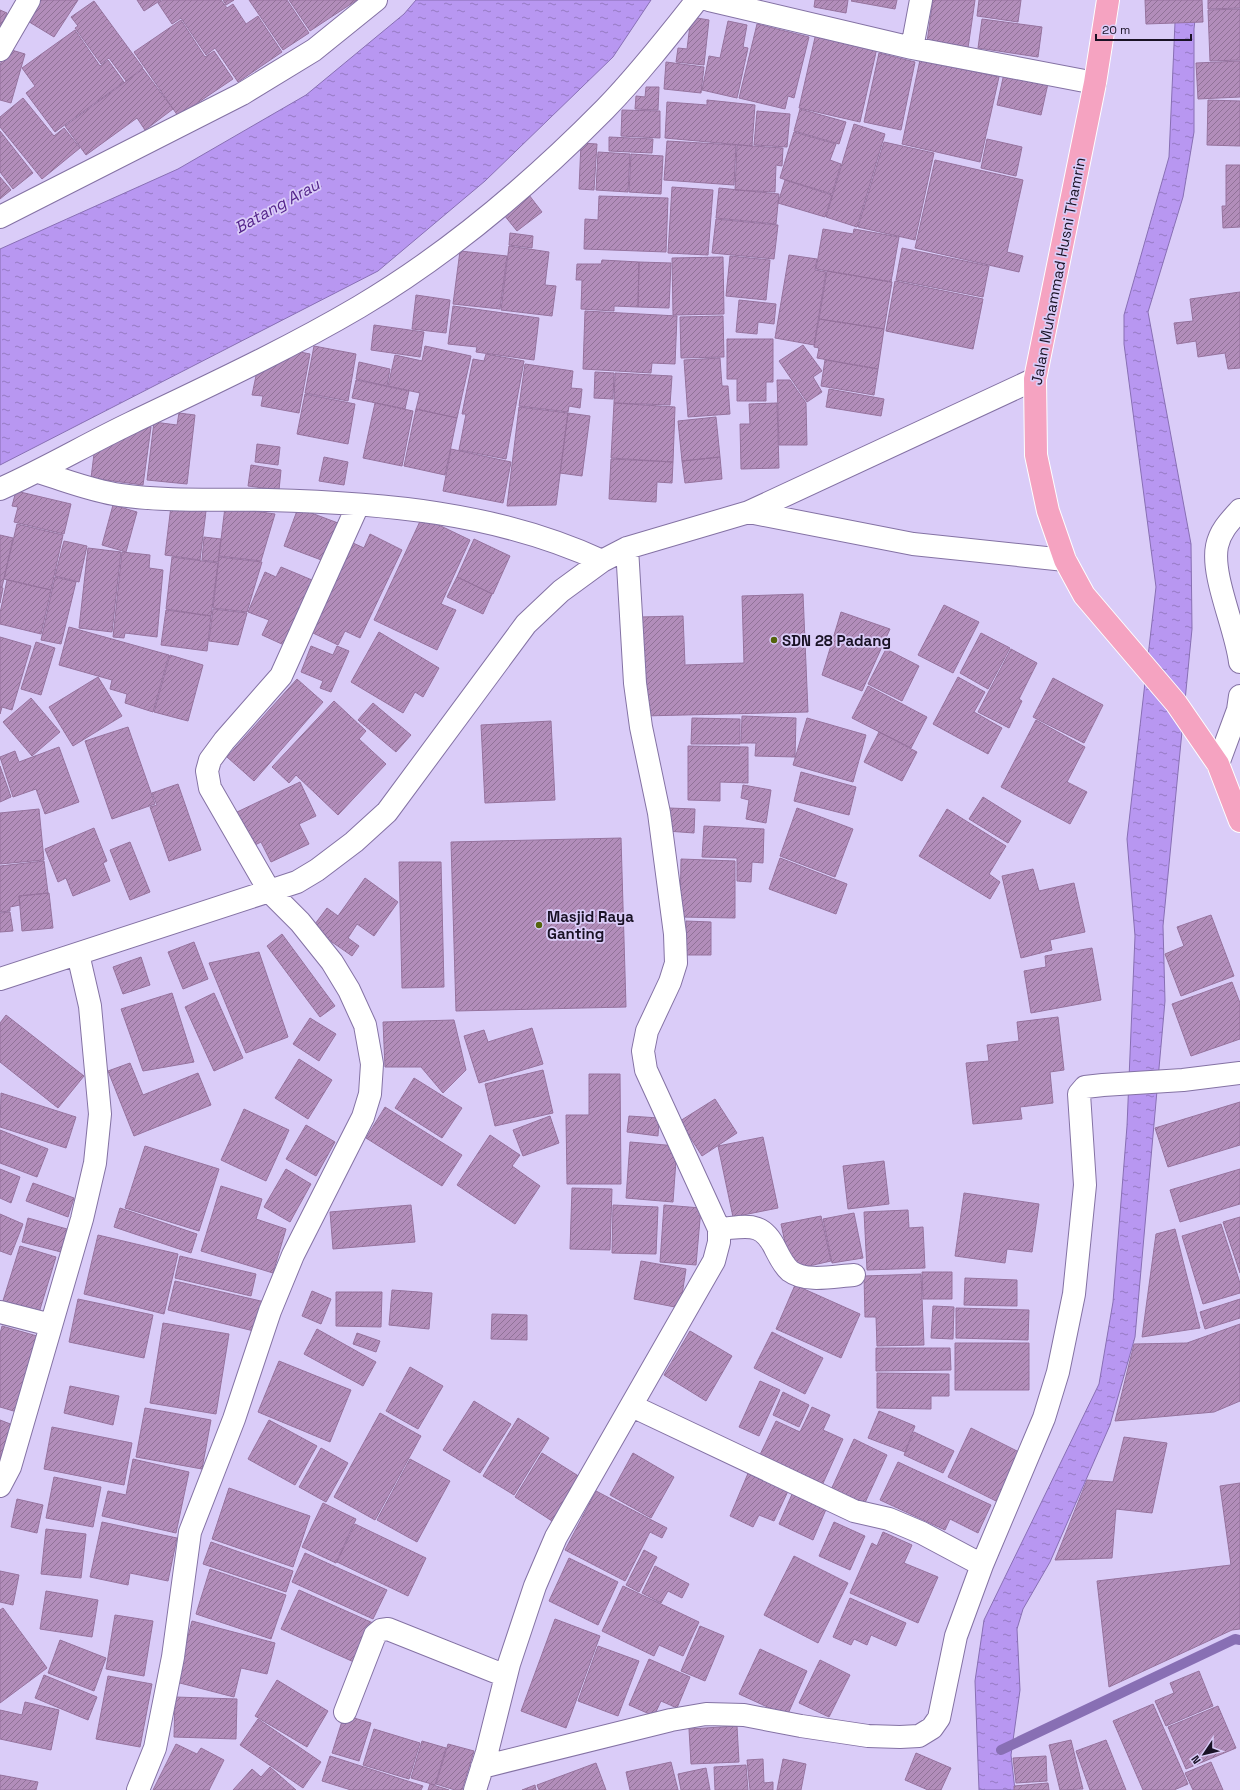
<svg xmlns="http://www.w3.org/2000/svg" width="1240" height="1790" font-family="'Space Grotesk',sans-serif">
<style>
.water{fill:url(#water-ripples);stroke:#886fb4}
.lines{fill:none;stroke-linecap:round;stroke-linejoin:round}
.stream{stroke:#886fb4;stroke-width:10}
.building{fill:url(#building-hatch);stroke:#96739e}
.minor-casing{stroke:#8472a4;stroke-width:24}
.major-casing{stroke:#fff;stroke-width:24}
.minor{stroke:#fff;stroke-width:22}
.major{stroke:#f5a3c1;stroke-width:22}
.poi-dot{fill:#54640b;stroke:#daccf8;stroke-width:1.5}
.labels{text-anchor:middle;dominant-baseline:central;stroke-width:3.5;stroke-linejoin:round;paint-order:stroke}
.street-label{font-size:15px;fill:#191225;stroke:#daccf8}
.poi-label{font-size:15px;font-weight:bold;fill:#191225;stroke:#daccf8;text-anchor:start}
.water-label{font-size:16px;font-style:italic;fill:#54248b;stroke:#daccf8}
</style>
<defs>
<pattern id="water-ripples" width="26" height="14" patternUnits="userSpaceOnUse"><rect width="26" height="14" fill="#b897f1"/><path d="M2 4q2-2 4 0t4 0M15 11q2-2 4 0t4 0" fill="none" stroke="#957ac3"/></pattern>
<pattern id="building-hatch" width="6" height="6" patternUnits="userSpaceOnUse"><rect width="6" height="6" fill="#b28dba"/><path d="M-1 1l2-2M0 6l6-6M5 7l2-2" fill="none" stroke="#907297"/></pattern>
</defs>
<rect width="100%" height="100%" fill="#daccf8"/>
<path class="water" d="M416 0H651L613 57 485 181 378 271 0 465V249L178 169 306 95 404 14Z
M1176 0H1197L1194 29V132L1183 197 1148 312 1191 544 1192 629 1163 926 1165 1001 1135 1337 1110 1425 1050 1562 1023 1609 1017 1629 1020 1690 1011 1755 1015 1790H979L975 1681 984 1620 1099 1384 1113 1302 1127 1126 1135 936 1127 839 1156 587 1124 344V315L1169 157Z"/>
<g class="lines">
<path class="stream" d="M1001 1750 1235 1639 1240 1640"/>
</g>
<path class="building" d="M38 0H78L54 37 26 20Z
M137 0H161L144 11Z
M163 0H221L227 8 233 4 246 24 258 16 282 52 238 82 215 48 206 55 181 18 172 24 158 3Z
M223 0H234L226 5Z
M249 0H287L309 33 283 50Z
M289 0H357L310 31Z
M815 0H848L846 13 814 7Z
M852 0H897L895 9 851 1Z
M933 0H975L968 48 927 42Z
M979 0H1021L1018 22 977 16Z
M1145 0H1202L1203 22 1146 24Z
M1208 0H1240V8L1208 9Z
M94 1 143 68 126 81 109 58 101 64 75 28 78 26 71 17Z
M1240 9V60L1210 61 1208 10Z
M0 10 7 13 0 28Z
M691 17 709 20 704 65 676 62 678 48 687 49Z
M982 19 1042 27 1038 57 978 48Z
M181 20 205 57 214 51 233 79 178 116 134 52Z
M728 21 747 25 743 47 748 48 737 98 702 90 709 56 720 58Z
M757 24 809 37 794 98 788 96 785 109 739 98Z
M75 30 100 66 108 60 124 82 55 132 26 93 35 86 22 68Z
M816 33 877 48 860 122 799 108Z
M5 48 25 54 11 103 0 100V66Z
M879 53 915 62 901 130 864 122Z
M920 60 999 77 980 162 902 144Z
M1240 61V97L1198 99 1196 63Z
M666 62 704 67 701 93 664 89Z
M143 69 173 109 145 130 137 118 86 155 65 126Z
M1005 69 1049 79 1041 115 997 105Z
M646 87H659L658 110 635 109 636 96 645 97Z
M23 98 54 136 64 128 80 148 42 179 0 127V117Z
M707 100 755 105 752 146 665 138 667 102 707 105Z
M1208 100 1240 101V146L1207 145Z
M800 109 846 122 839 144 794 131Z
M622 110 660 111V138L621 136Z
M757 111 790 114 787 147 754 145Z
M854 124 885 134 857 227 826 217Z
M0 131 33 173 13 189 0 172Z
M794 132 836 144 830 160 841 164 832 194 780 178Z
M609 137 653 139 652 153 609 151Z
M987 139 1022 147 1016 176 981 168Z
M667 141 736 145 734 185 664 180Z
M884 142 934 153 915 240 858 227Z
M581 143 597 144 594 190 579 189Z
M737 145 783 148 782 166 776 165 775 192 735 190Z
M598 152 630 154 628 192 596 190Z
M631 154 663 156 661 194 629 192Z
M935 160 1023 180 1007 252 1023 256 1019 272 915 248Z
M1226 165H1240V227L1223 228 1222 206H1226Z
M0 177 11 190 0 199Z
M785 180 832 195 825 217 778 203Z
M672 187 713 190 708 255 668 253Z
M719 188 779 194 776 224 716 218Z
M529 195 542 212 517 231 504 215Z
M599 196 668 198 666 252 584 249 585 219 598 220Z
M716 219 778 225 774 259 712 253Z
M823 229 853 234 854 229 899 237 891 282 816 269Z
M510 233 533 236 532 248 509 245Z
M509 246 549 252 545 285 556 286 552 316 501 310Z
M902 248 989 266 983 297 896 280Z
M460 251 507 256 500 309 453 304Z
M789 255 817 259 815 270 826 272 814 345 775 338Z
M730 256 770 260 766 300 726 296Z
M723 257 724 314 673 315 672 258Z
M602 260 639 262 638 307 614 306V311L581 309 582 280H576L577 264H601Z
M639 262 671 263 669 308 638 307Z
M827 271 892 282 884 329 819 319Z
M895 281 983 299 973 349 886 331Z
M1240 292V368L1228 369 1225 353 1198 357 1196 341 1177 344 1174 323 1193 321 1190 299Z
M416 295 450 300 446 333 412 329Z
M739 300 776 304 774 324 758 322 757 334 736 332Z
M453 306 539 318 534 360 476 352 477 347 448 344Z
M585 311 677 316 675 364 652 363 651 373 583 369Z
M723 316 724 357 681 358 680 317Z
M819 319 884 329 878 369 817 358 819 348 814 347Z
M374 325 424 332 420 357 371 350Z
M727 339H773V382H766V401H737V379H727Z
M803 345 822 371 813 377 822 392 807 402 779 361Z
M314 346 356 354 348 401 305 393Z
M425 346 471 356 457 418 416 409 420 393 388 386 395 355 422 361Z
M300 352 310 354 299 413 261 406 263 396 252 395 257 371Z
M486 354 524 361 506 459 459 450 466 414H462L473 359 484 361Z
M720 358 722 386H728L730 414 688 417 684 360Z
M825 360 878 369 874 395 821 386Z
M359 362 390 369 387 386 356 379Z
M525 364 573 371 571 388 582 389 580 408 569 406 568 412 519 406Z
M595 372 614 373 613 399 594 398Z
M615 373 672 376 670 405 614 403Z
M356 380 409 391 405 409 352 398Z
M777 380H790L806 403 807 445H779Z
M829 389 884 399 881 416 826 407Z
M305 394 355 404 348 444 297 434Z
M375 403 413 411 402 466 363 458Z
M614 403 675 407 673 462 611 458Z
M777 403 779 468 741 469 740 424H750L749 404Z
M519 407 568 413 556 505 507 506Z
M416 409 457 418 445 475 404 466Z
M179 413 195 415 187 484 147 480 154 422 177 425Z
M568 413 590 416 582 476 560 473Z
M716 417 720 457 682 461 678 421Z
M146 426 151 427 143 485 91 478 94 454Z
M257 444 280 447 278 465 255 462Z
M451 449 511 462 503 503 443 491Z
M324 457 348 462 344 485 319 481Z
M720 457 722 479 685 483 682 461Z
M611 459 673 462 672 483 657 482 656 502 609 499Z
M251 465 281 470 279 490 248 486Z
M16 491 71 504 64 534 14 522 18 507 12 506Z
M113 505 137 512 126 552 102 545Z
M171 506 206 511 200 560 165 555Z
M225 507 275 514 261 561 219 556Z
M298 508 338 523 324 561 284 546Z
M422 517 470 540 441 604 456 610 437 650 374 620Z
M17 524 63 535 51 590 4 579Z
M370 534 402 550 360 638 345 631 338 645 311 632 353 543 364 548Z
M0 535 13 538 2 587H0Z
M204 537 221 539 218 562 202 560Z
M474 539 510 556 493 594 457 577Z
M64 541 87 546 79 582 55 576Z
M88 548 121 552 112 632 79 628Z
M122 552 150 555 149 568 163 570 157 637 125 633 124 638 113 637Z
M172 557 218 563 211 616 166 609Z
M219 557 262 562 247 612 213 608Z
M281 567 312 580 284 645 262 635 269 620 248 612 265 572 276 577Z
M55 577 76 582 61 644 41 640Z
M457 577 492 594 483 614 447 597Z
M7 580 51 590 41 634 0 624V613Z
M0 587 3 588 0 603Z
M803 594 808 712 643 716 640 617 683 616 685 665 744 663 742 596Z
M944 605 979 622 953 673 918 655Z
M213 609 247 613 238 645 209 641Z
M166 610 211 616 207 651 161 645Z
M841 612 890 629 862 691 822 675Z
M69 627 169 655 153 712 125 703 127 694 110 689 112 680 59 665Z
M379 632 439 668 423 697 415 692 403 713 351 682Z
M981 633 1010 648 988 689 960 673Z
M0 637 31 646 12 710 2 707 0 714Z
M36 642 55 648 41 695 21 689Z
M311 646 333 655 337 646 349 651 331 692 320 688 323 681 301 672Z
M886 649 919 666 902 701 868 684Z
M1011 649 1037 663 1019 699 1022 701 1009 728 978 712Z
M170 655 203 665 188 721 154 712Z
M98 677 122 716 73 746 49 707Z
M958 677 985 692 974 712 1002 728 988 754 933 724Z
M1053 678 1103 705 1084 743 1033 717Z
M297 679 323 702 254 781 227 757Z
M868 686 927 717 911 748 852 718Z
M31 698 60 732 32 756 3 722Z
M334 701 366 731 359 739 386 764 338 815 296 775 289 783 272 767Z
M373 703 411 735 396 752 358 720Z
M742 716 796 718 795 757 755 756 756 743H741Z
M692 718 740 719V744H691Z
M807 718 866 735 853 782 793 765Z
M1036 720 1085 747 1067 782 1087 792 1070 824 1001 787Z
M551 721 555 800 485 803 481 725Z
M128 727 155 804 112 819 85 741Z
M879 732 917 752 902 781 864 762Z
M688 746 748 747V783L720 782V801L688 800Z
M59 747 79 802 45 814 36 789 13 797 0 757 15 751 19 762Z
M0 766 11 797 0 802Z
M801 772 856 787 849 815 794 801Z
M300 782 316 816 299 824 309 844 271 862 261 842 251 847 235 813Z
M178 784 201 850 169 861 150 807 157 805 152 793Z
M743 785 771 790 766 823 746 819 749 800 741 798Z
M983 797 1021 821 1008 843 969 819Z
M669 808 695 809 694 833 667 831Z
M797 808 853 829 835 877 780 856Z
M39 809 44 860 0 864V813Z
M947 809 1006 846 989 874 1000 882 990 899 919 856Z
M704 826 764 829 763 863 752 862 751 882 737 881V858L702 857Z
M94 828 107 861 103 863 110 881 73 896 66 878 58 882 45 849Z
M621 838 626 1007 456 1011 451 842Z
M130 842 150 892 130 900 110 850Z
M780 858 847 884 836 914 769 889Z
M681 859 735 861V918L680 917Z
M44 861 48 893 19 896 20 905 10 907V911L0 912V866Z
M399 862H441L444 987 402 988Z
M1033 869 1039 891 1074 883 1085 932 1050 940 1052 950 1021 958 1002 876Z
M365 878 398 902 374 936 357 924 348 938 359 946 352 956 312 928 327 908 338 916Z
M49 893 53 928 22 931 19 896Z
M10 912 13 931 0 932V913Z
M1211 915 1234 976 1181 996 1165 954 1184 946 1177 927Z
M686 921 711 922V955H685Z
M282 934 335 1006 320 1017 267 946Z
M194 942 208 979 183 989 168 952Z
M1092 948 1101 1000 1031 1013 1024 971 1046 967 1045 956Z
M259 952 288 1037 246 1053 209 963Z
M141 957 150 985 123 994 113 967Z
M1232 982 1240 1003V1039L1191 1056 1172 1004Z
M172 993 194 1062 143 1071 121 1009Z
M214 993 243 1058 214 1071 185 1007Z
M6 1015 84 1076 58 1108 0 1062V1023Z
M1058 1017 1064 1070 1050 1072 1053 1103 1020 1107 1022 1119 973 1124 966 1063 989 1061 987 1045 1019 1041 1017 1022Z
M310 1018 336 1034 319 1061 293 1044Z
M454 1020 466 1070 443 1093 421 1067H385L383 1022Z
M532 1028 543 1064 479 1083 464 1036 484 1030 488 1042Z
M299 1059 332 1080 308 1119 275 1098Z
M130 1063 143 1095 198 1073 211 1105 134 1136 108 1071Z
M543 1070 553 1113 495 1126 485 1084Z
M589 1074H620L621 1184H567L566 1115H589Z
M414 1078 462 1108 442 1138 395 1108Z
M1 1093 76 1117 66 1148 0 1127Z
M715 1099 737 1133 702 1156 680 1121Z
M1240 1102V1145L1168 1167 1155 1128Z
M385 1107 462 1155 442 1186 366 1138Z
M244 1109 289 1130 266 1181 221 1160Z
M550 1116 559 1143 523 1156 513 1130Z
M629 1116 659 1118 658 1136 627 1132Z
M306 1125 335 1142 316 1176 286 1159Z
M0 1130 48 1149 37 1177 0 1163Z
M490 1135 520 1155 512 1166 540 1186 515 1224 457 1185Z
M763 1137 778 1208 733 1217 718 1146Z
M630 1142 677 1146 673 1202 626 1198Z
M145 1146 219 1169 199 1231 125 1208Z
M884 1161 889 1204 848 1209 843 1166Z
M0 1169 20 1177 11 1203 0 1198Z
M286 1169 311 1184 290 1222 264 1207Z
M1240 1169V1204L1180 1222 1170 1190Z
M33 1183 74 1198 68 1217 26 1201Z
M221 1186 262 1199 256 1219 286 1229 273 1273 201 1251Z
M572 1188 612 1189 610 1250 570 1249Z
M964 1193 1039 1204 1032 1252 1007 1249 1005 1263 955 1256Z
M411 1205 415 1242 333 1249 330 1212Z
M613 1205 658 1207 656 1254 612 1253Z
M664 1205 701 1208 696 1265 660 1262Z
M120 1208 197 1234 191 1253 114 1227Z
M908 1210 909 1228 923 1227 925 1268 867 1270 864 1212Z
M854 1213 863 1258 832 1263 823 1219Z
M0 1214 23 1224 11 1255 0 1251Z
M821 1216 831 1261 791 1270 781 1224Z
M1240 1217V1273L1223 1222Z
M28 1218 67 1229 61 1252 22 1242Z
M1221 1224 1240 1283V1293L1203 1304 1182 1236Z
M1175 1229 1200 1328 1142 1337 1156 1234Z
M98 1235 178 1254 164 1314 84 1294Z
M20 1246 56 1257 38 1316 2 1304Z
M180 1256 256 1274 251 1296 175 1278Z
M641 1261 686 1269 680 1308 634 1299Z
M922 1272H952V1299H923Z
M921 1274 924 1345 877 1346 876 1317H865L864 1276Z
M965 1278 1017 1280V1306L964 1305Z
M175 1281 265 1302 258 1332 168 1310Z
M795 1285 860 1314 841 1358 776 1329Z
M392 1290 432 1293 429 1329 389 1325Z
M312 1291 331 1299 321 1324 302 1316Z
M336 1292H382L381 1327 336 1326Z
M78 1299 153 1315 144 1358 69 1342Z
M1240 1299V1318L1205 1329 1200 1312Z
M933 1306 954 1307 953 1339 931 1338Z
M956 1308 1029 1310 1028 1340 956 1338Z
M492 1314 527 1315V1340L491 1339Z
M163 1323 229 1334 216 1414 150 1403Z
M1240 1324V1401L1214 1412 1115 1421 1134 1344 1187 1343Z
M2 1326 37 1336 17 1412 0 1407V1334Z
M317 1329 376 1362 363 1386 304 1354Z
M690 1331 732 1356 706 1401 664 1375Z
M772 1332 823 1358 805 1394 754 1368Z
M357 1333 380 1341 376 1352 353 1344Z
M955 1343H1029V1390H955Z
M876 1348H950L951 1370 876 1371Z
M279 1361 351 1390 330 1442 258 1412Z
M410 1367 443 1386 418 1429 386 1411Z
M877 1373 949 1374V1396H931V1409L877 1408Z
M760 1381 780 1390 759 1436 739 1427Z
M70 1386 119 1396 113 1425 64 1413Z
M783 1392 809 1405 799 1427 773 1415Z
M474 1401 511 1424 480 1473 443 1450Z
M812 1407 830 1415 823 1430 843 1439 820 1490 757 1461 776 1421 800 1432Z
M145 1408 211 1420 202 1469 136 1457Z
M879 1411 915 1426 905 1452 868 1438Z
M380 1413 421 1436 375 1520 334 1497Z
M518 1418 549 1438 514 1495 483 1476Z
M0 1420 13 1425 0 1459Z
M269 1420 317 1446 295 1485 248 1459Z
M52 1427 132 1443 124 1485 44 1469Z
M971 1428 1021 1453 998 1502 948 1477Z
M914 1432 954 1451 943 1473 904 1455Z
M1124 1437 1167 1443 1152 1513 1116 1509 1112 1558 1055 1560 1087 1480 1113 1482Z
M854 1439 887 1455 863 1507 830 1492Z
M321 1448 348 1463 326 1502 299 1487Z
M542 1453 580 1477 552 1521 515 1497Z
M633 1453 674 1477 651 1518 610 1495Z
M133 1459 189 1472 176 1533 102 1516 108 1491 126 1495Z
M410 1459 450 1481 417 1542 377 1520Z
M898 1462 991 1505 978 1533 950 1519 945 1530 880 1500Z
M749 1471 789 1489 774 1521 759 1515 753 1527 730 1516Z
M54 1477 101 1487 93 1527 46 1518Z
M1240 1483V1629L1232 1630 1109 1687 1097 1581 1231 1565 1220 1486Z
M229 1488 310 1516 293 1567 212 1539Z
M596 1491 667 1528 662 1538 650 1532 625 1581 565 1550Z
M793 1492 827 1507 813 1540 779 1524Z
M17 1499 43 1505 37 1533 11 1527Z
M323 1503 356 1519 336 1563 302 1547Z
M102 1522 177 1538 168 1581 130 1573 128 1585 90 1577Z
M834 1522 865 1536 850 1570 819 1556Z
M355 1524 426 1558 408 1596 337 1562Z
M46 1529 86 1534 81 1578 41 1574Z
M883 1532 912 1545 904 1563 938 1577 918 1623 850 1593 872 1543 877 1546Z
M211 1542 293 1571 286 1592 203 1564Z
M644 1550 657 1557 639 1592 626 1585Z
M305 1553 387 1590 373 1619 292 1582Z
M794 1556 848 1583 818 1643 764 1615Z
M569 1558 618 1582 598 1625 549 1601Z
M655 1566 689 1584 682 1598 668 1591 661 1603 642 1593Z
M210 1569 286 1595 271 1639 196 1614Z
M0 1571 19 1575 13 1605 0 1602Z
M623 1586 699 1622 683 1656 659 1645 654 1656 602 1631Z
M299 1590 373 1623 356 1663 281 1629Z
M46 1591 98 1600 92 1637 40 1629Z
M850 1598 906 1623 896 1646 871 1635 867 1645 854 1639 851 1645 833 1637Z
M3 1608 47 1668 0 1703V1610Z
M115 1615 153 1621 144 1676 106 1669Z
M555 1619 600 1636 566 1728 521 1711Z
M192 1621 275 1643 267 1674 241 1668 234 1697 176 1682Z
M700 1626 724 1636 705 1681 681 1671Z
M60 1640 106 1658 94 1691 48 1673Z
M598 1646 639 1661 618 1716 578 1701Z
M760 1649 807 1671 787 1716 739 1694Z
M649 1659 690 1677 677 1708 661 1701 654 1716 629 1705Z
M820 1660 850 1675 829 1717 799 1703Z
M1199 1671 1213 1706 1166 1726 1155 1701 1174 1693 1170 1683Z
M44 1675 97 1697 88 1720 35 1698Z
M108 1676 152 1684 140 1747 96 1739Z
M277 1680 328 1711 307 1747 255 1716Z
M175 1697 237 1699 236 1739 174 1737Z
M25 1702 59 1710 51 1750 0 1739V1710L22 1715Z
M1153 1704 1188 1784 1174 1790H1143L1113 1721Z
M1218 1706 1236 1748 1186 1769 1168 1727Z
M344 1715 371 1723 359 1761 332 1753Z
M258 1719 321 1762 303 1788 240 1745Z
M737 1726 739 1762 691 1764 689 1729Z
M374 1729 420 1743 409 1779 363 1765Z
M1071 1740 1083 1789 1060 1790 1049 1745Z
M1106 1740 1126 1790H1090L1076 1751Z
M422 1741 446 1748 435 1785 411 1778Z
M176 1744 197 1754 201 1748 224 1760 209 1790H153Z
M448 1744 474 1751 462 1790H455L436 1784Z
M916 1753 951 1768 941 1790H928L905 1780Z
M330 1756 423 1786 421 1790H351L322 1781Z
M1046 1756 1047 1781 1016 1783 1013 1758Z
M763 1759 764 1783 773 1782V1790H750L747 1760Z
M783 1759 806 1764 801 1790H777Z
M671 1762 678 1790H630L626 1772Z
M1211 1762 1223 1790H1193L1185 1773Z
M596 1763 606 1790H539L537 1785Z
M746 1765 748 1790H715L714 1767Z
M270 1767 296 1790H233L252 1769 261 1777Z
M706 1768 710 1790H681L678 1774Z
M0 1775 38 1782 36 1790H0Z
M1048 1783 1049 1790H1014V1786Z
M430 1784 449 1790H428Z
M535 1785 536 1790H522Z"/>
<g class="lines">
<g class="minor-casing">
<path id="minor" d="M709 0 912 48 1095 83
M912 48 921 0
M0 50 29 0
M0 217 242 94 314 50 376 0
M38 472C65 480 92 491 120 495 168 502 219 499 268 500 382 503 496 512 602 561
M0 489C45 469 87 444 131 423 208 386 286 350 359 307 450 253 531 184 605 109 638 75 668 37 697 0
M1240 510C1230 521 1220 531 1217 546 1211 576 1236 628 1240 662
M749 512 913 544 1065 560
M1218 764 1238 710 1240 696
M0 979 297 882 317 870 354 842 387 812 526 624 561 591 602 561 627 548 749 512 1035 379
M719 1229C747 1227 762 1220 776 1250 779 1256 784 1266 790 1271 806 1283 835 1276 854 1275
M0 1312 51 1325
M632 1406 854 1511 889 1519 922 1533 982 1565 1044 1418 1058 1372 1074 1294 1085 1185 1079 1094 1085 1087 1103 1085 1183 1080 1240 1073
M0 1486 10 1467 82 1219 95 1163 100 1114 90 1006 78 954
M345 1712 375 1635 381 1630 388 1629 506 1676
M482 1767 671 1720 706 1714 744 1715 801 1726 868 1736 900 1737 919 1736 932 1728 939 1718 956 1636 982 1565
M138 1790 155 1748 173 1657 190 1532 234 1419 270 1311 293 1255 363 1117 370 1094 372 1064 365 1025 349 990 332 962 300 922 270 892 210 788 207 771 210 760 224 741 281 676 358 505
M475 1790 487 1752 509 1664 535 1586 556 1537 714 1261 719 1242V1229L646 1070 643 1051 647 1031 670 982 676 963 675 934 659 813 641 727 635 683 627 548"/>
</g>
<g class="major-casing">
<path id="major" d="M1108 0 1095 83 1035 379 1036 455 1048 511 1065 560 1084 595 1176 703 1218 764 1240 821"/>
</g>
<use href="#minor" class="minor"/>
<use href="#major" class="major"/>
</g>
<g class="poi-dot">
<circle cx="774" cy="640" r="4"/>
<circle cx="539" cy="925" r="4"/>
</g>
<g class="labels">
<g class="street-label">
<text transform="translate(1058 271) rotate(-79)">Jalan Muhammad Husni Thamrin</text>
</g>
<g class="poi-label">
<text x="782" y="640">SDN 28 Padang</text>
<text x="547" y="916">Masjid Raya<tspan x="547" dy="17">Ganting</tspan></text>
</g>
<g class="water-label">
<text transform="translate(277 206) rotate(-29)">Batang Arau</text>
</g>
</g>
<g transform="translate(1204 1754) rotate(235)" stroke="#daccf8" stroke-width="3" paint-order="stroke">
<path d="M0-3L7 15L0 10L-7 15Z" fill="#191225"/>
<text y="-6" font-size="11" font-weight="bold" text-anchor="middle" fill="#191225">N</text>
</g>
<path d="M1096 34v6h95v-6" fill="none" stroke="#191225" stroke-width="2"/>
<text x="1102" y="34" font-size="12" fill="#191225" stroke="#daccf8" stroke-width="3" paint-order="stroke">20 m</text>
</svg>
